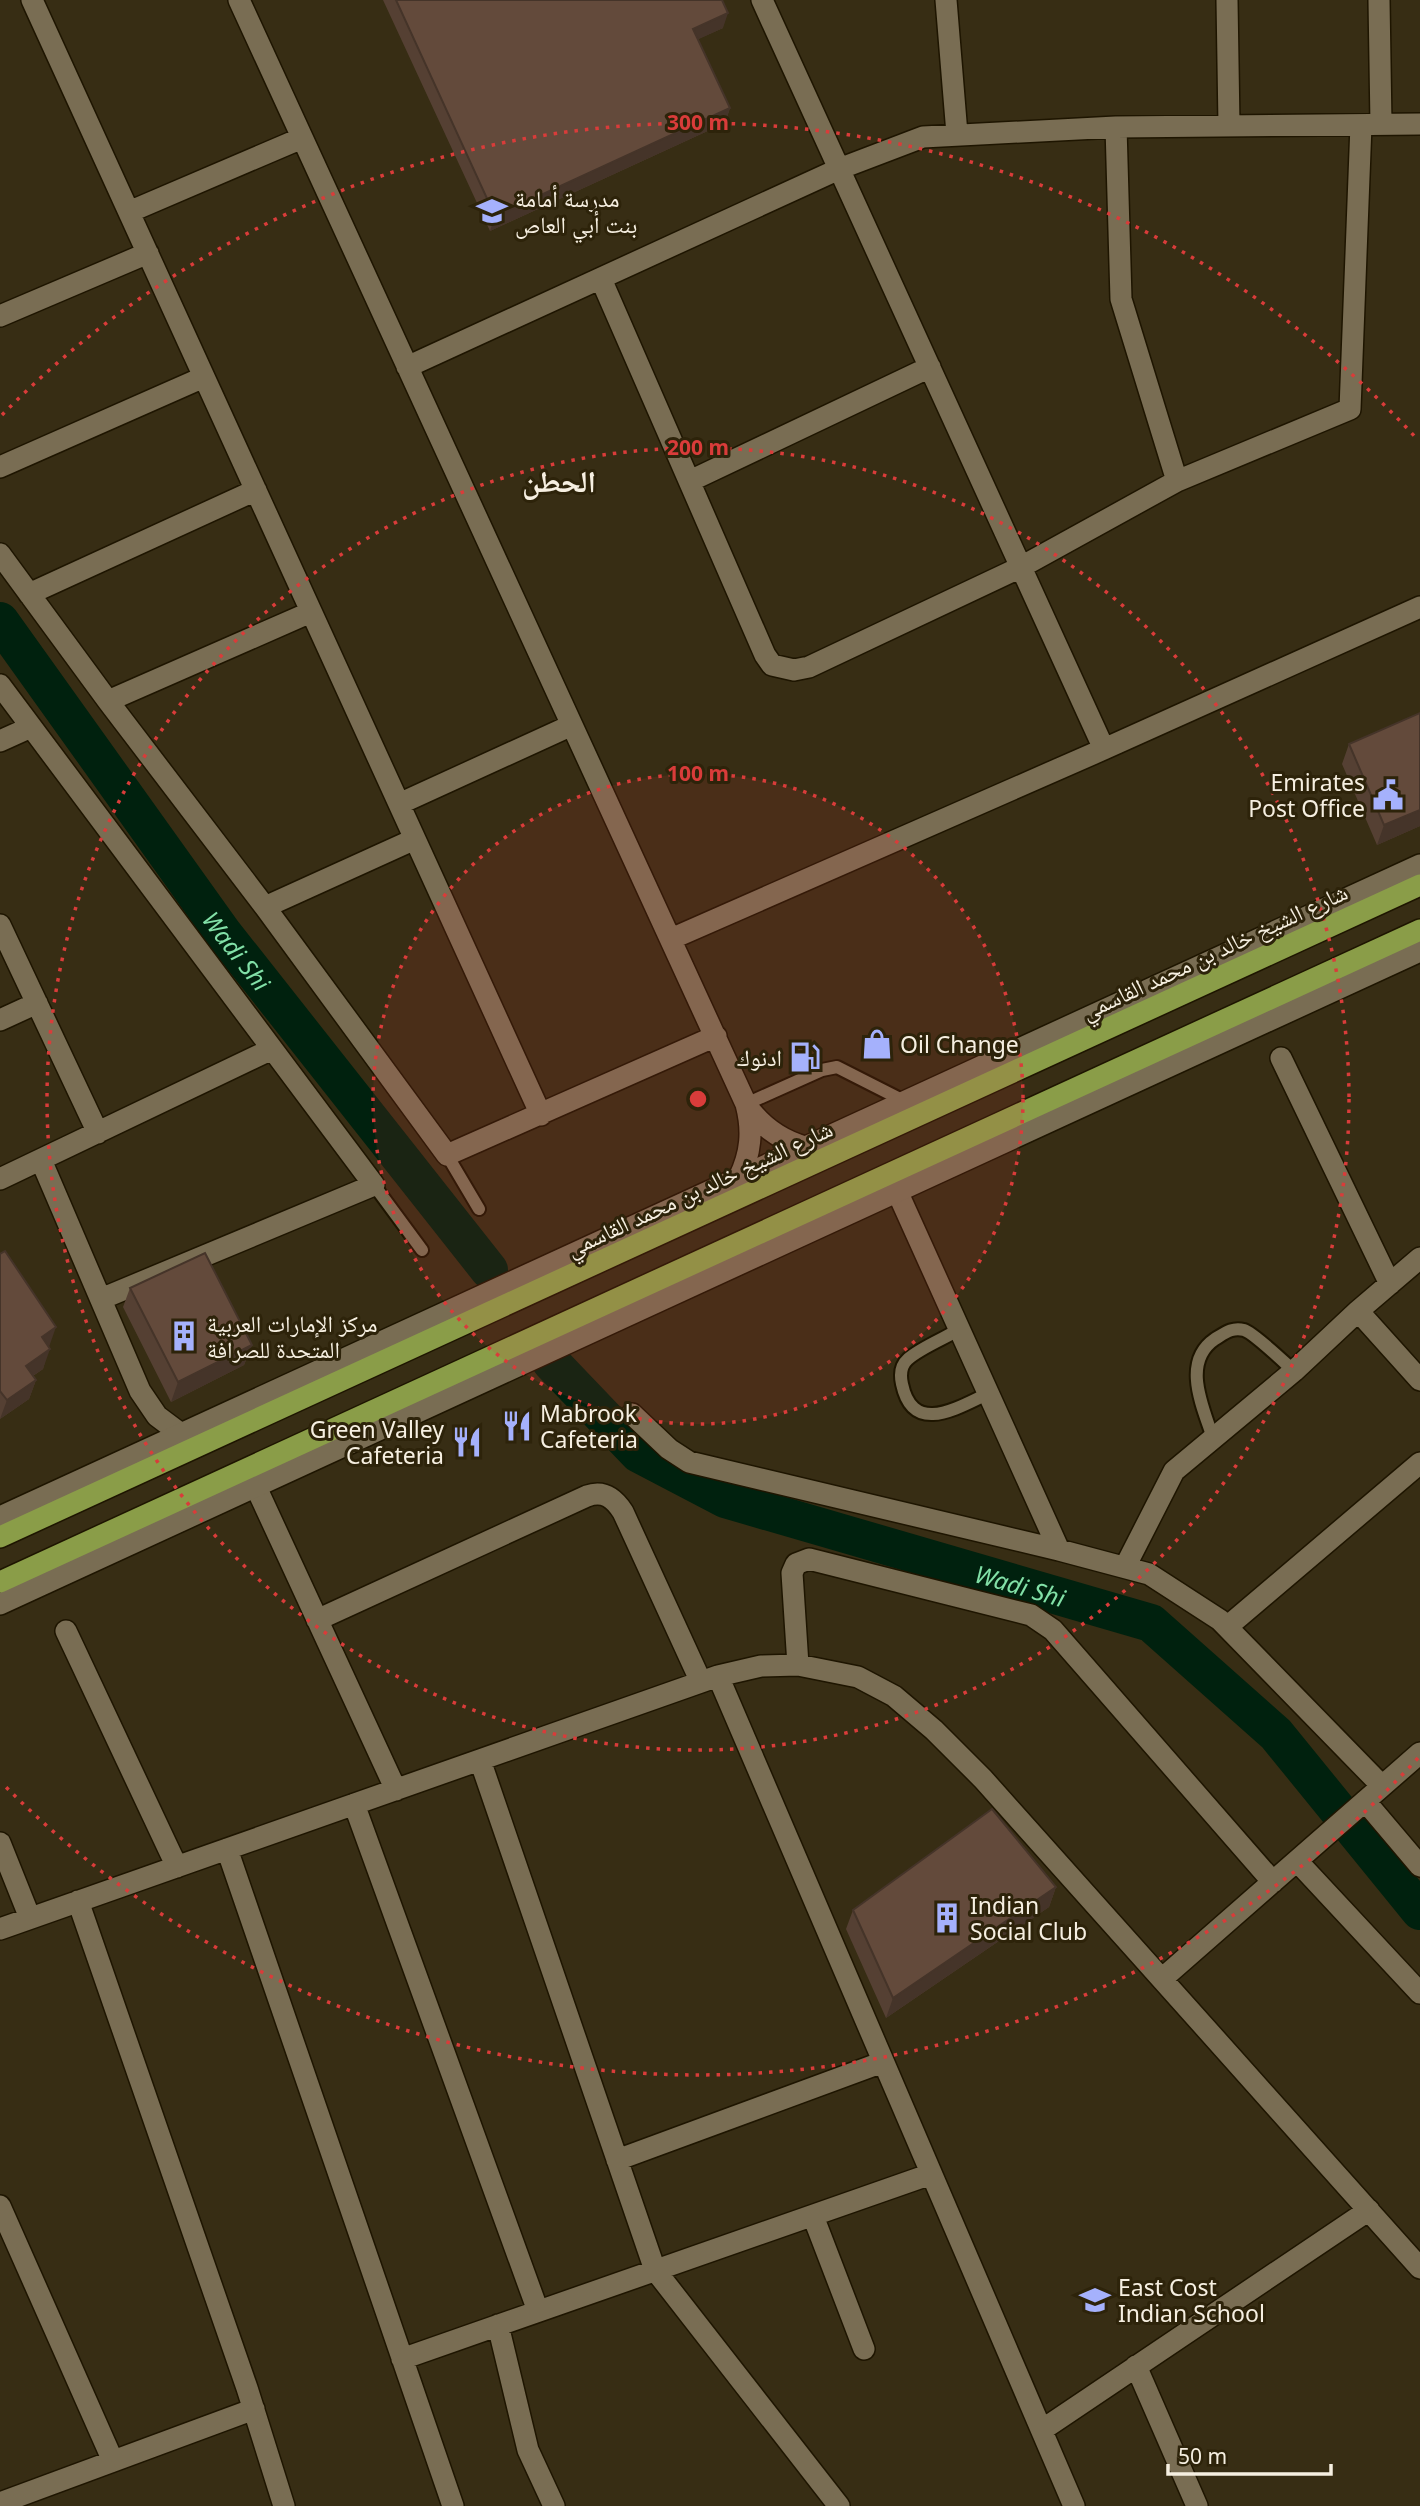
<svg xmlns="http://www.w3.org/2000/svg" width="1420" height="2506" font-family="'Noto Sans','Noto Naskh Arabic',sans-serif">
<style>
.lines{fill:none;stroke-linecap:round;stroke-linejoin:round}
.river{stroke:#00210e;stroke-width:38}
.service-casing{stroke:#1e1500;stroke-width:16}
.minor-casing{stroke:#1e1500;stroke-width:24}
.tertiary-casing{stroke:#1e1500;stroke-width:24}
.trunk-casing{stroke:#1e1500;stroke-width:24}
.service{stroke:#796d53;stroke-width:12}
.minor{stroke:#796d53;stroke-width:21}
.tertiary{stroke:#796d53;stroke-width:21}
.trunk{stroke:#8a9d48;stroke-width:21}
.wall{fill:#554033}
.shaded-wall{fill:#453429}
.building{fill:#634a3b;stroke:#453429;stroke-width:2}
.ring{fill:none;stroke:#d93c3a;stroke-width:3.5;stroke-dasharray:3.5 7}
.labels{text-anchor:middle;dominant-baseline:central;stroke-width:6;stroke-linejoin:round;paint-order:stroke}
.poi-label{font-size:23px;fill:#f6efe1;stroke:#2d230a;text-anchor:start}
.street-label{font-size:23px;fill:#f6efe1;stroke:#2d230a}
.water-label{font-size:24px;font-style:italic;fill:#82e1a8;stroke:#2d230a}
.district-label{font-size:30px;font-weight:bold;fill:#f6efe1;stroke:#2d230a}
.centre{fill:#d93c3a;stroke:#2d230a;stroke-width:3.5}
.ring-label{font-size:21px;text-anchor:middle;font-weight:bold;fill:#d93c3a;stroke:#2d230a;stroke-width:6;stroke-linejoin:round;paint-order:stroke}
</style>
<rect width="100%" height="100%" fill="#372d14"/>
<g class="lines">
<g class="river">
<path id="s1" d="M0 621 223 933 489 1270"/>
<path id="s2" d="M551 1362 639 1454 725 1499 1151 1623 1276 1734 1420 1911"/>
</g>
<g class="service-casing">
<path id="service" d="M746 1104 822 1070 837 1067 904 1101
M447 1155 479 1209
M374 1185 422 1250
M960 1329C945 1338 920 1348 908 1359 900 1366 900 1375 902 1384 913 1436 957 1408 989 1393
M1213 1438C1203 1407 1181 1362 1215 1339 1225 1333 1232 1327 1244 1330 1254 1333 1285 1363 1294 1371"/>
</g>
<g class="minor-casing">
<path id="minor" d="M32 0 541 1115
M239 0 746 1104C753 1131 751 1153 739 1178
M762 0 1104 749
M946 0 957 134
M1227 0 1229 125
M1379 0 1381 124
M1116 127 1121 299 1177 481
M129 212 302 138
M601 279 765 655 772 665 794 670 809 667 1021 567 1177 481 1350 409 1361 125
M0 316 148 253
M407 367 839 169 923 137 1116 127 1420 124
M0 467 204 377
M690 481 930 367
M0 554 108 701 265 907 447 1155 716 1036
M29 594 256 490
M0 685 374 1185 101 1299
M108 701 311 612
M0 741 31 727
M399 804 572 725
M265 907 415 839
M0 925 98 1133
M671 939 1104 749 1420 607
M0 1020 37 1003
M1281 1058 1390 1284
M747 1106C762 1127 780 1140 805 1147
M41 1160 140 1391 157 1416 181 1434
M0 1179 272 1049
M897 1191 1059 1550
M1358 1311 1420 1380
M632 1414 669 1449 689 1462 1059 1550 1149 1574 1220 1620 1382 1786
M256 1487 396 1790
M1125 1567 1174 1471 1294 1371 1358 1311 1420 1258
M317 1620 587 1496C604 1490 614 1498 623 1512L701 1682
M1227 1627 1420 1463
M66 1631 177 1867
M798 1665 792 1573 796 1564 809 1559 1031 1615 1053 1630 1273 1882
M718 1676 1074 2506
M480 1760 655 2270 839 2506
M1365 1801 1420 1866
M354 1804 538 2311
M0 1843 30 1918
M227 1849 453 2506
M1297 1861 1420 1993
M78 1901 247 2388 284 2506
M0 1929 718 1676 761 1666 798 1665 858 1677 894 1696 934 1730 983 1779 1420 2268
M1163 1978 1420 1753
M617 2160 883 2062
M0 2206 113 2461
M813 2216 864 2349
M498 2325 528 2450 554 2506
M402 2359 931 2174
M1136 2366 1197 2506
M1042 2430 1369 2210
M0 2503 254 2409"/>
</g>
<g class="tertiary-casing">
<path id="tertiary" d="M0 1517 1420 865
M0 1604 1420 951"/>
</g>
<g class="trunk-casing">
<path id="trunk" d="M0 1537 1420 885
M0 1582 1420 930"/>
</g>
<use href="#service" class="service"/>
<use href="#minor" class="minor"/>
<use href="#tertiary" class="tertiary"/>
<use href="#trunk" class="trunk"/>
</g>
<path class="wall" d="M383 0H722L723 28 698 39 730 108 725 123 490 231Z
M1420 713V826L1377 845 1342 764 1349 744Z
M0 1254 49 1347 43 1369 33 1376 36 1380 29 1399 0 1419Z
M130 1288 252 1345 244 1365 171 1402 123 1307Z
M1056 1887 1049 1907 886 2018 846 1929 853 1910Z"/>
<path class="shaded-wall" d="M728 13 723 28 688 44 693 29Z
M730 108 725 123 490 231 495 216Z
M1420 810V826L1377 845 1384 825Z
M56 1327 49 1347 34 1357 42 1337Z
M252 1345 244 1365 171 1402 178 1382Z
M50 1349 43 1369 19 1385 26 1366Z
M36 1380 29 1399 0 1419 7 1400Z
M1056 1887 1049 1907 886 2018 893 1998Z"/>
<path class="building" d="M396 0H722L728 13 693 29 730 108 495 216Z
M1420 713V810L1384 825 1349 744Z
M5 1251 56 1327 42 1337 50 1349 26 1366 36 1380 7 1400 0 1391V1254Z
M205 1253 252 1345 178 1382 130 1288Z
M992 1809 1056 1887 893 1998 853 1910Z"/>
<circle cx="698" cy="1099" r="325" fill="#d93c3a" fill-opacity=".12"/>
<g class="ring">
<circle cx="698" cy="1099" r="325"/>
<circle cx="698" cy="1099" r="651"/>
<path d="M1418 1758A976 976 0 0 1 2 1783M2 415A976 976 0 0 1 1418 440"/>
</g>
<defs>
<g id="school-bare" transform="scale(2.415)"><path d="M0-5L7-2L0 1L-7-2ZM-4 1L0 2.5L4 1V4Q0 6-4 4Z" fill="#a5b1fc" stroke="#2d230a" stroke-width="2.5" paint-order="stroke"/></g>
<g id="civic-bare" transform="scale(2.415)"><path d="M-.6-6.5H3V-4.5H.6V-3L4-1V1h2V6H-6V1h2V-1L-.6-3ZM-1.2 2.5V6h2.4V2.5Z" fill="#a5b1fc" stroke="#2d230a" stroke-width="2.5" paint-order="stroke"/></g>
<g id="shop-bare" transform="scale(2.415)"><path d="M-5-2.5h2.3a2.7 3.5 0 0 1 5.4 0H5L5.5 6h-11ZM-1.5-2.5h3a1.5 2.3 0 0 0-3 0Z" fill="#a5b1fc" stroke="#2d230a" stroke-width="2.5" paint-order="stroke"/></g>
<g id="fuel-bare" transform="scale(2.415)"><path d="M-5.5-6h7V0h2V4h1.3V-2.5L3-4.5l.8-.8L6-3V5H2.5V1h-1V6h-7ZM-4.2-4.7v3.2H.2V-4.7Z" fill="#a5b1fc" stroke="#2d230a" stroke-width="2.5" paint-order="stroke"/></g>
<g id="building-bare" transform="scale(2.415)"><path d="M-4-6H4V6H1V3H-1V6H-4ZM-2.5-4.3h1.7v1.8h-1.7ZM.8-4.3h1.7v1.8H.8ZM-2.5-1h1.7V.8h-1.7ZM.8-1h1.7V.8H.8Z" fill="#a5b1fc" stroke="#2d230a" stroke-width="2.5" paint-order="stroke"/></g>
<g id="restaurant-bare" transform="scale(2.415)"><path d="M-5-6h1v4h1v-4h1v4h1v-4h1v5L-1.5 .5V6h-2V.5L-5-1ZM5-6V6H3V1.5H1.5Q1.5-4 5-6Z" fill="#a5b1fc" stroke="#2d230a" stroke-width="2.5" paint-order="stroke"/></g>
</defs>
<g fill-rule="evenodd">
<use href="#school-bare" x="492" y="211"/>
<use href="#civic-bare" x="1388" y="795"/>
<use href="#shop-bare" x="877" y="1044"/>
<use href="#fuel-bare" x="805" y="1057"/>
<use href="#building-bare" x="184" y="1336"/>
<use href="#restaurant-bare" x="517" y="1426"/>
<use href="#restaurant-bare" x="467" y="1442"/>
<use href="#building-bare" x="947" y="1918"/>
<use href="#school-bare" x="1095" y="2300"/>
</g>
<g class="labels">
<g class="poi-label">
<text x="515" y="198">مدرسة أمامة<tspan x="515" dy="26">بنت أبي العاص</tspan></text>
<text x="1365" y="782" text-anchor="end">Emirates<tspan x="1365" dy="26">Post Office</tspan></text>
<text x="900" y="1044">Oil Change</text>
<text x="782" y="1057" text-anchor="end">ادنوك</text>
<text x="207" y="1323">مركز الإمارات العربية<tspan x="207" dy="26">المتحدة للصرافة</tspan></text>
<text x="540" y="1413">Mabrook<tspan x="540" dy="26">Cafeteria</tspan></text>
<text x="444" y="1429" text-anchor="end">Green Valley<tspan x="444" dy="26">Cafeteria</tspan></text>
<text x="970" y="1905">Indian<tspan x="970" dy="26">Social Club</tspan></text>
<text x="1118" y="2287">East Cost<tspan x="1118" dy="26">Indian School</tspan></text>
</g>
<g class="street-label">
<text transform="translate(1214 951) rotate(-25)">شارع الشيخ خالد بن محمد القاسمي</text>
<text transform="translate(699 1188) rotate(-25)">شارع الشيخ خالد بن محمد القاسمي</text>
</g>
<g class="water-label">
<text stroke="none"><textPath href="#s1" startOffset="406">Wadi Shi</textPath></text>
<text stroke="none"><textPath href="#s2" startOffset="532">Wadi Shi</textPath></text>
</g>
<g class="district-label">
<text x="559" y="480">الحطن</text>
</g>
</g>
<circle cx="698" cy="1099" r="10" class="centre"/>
<g class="ring-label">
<text x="698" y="130">300 m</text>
<text x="698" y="455">200 m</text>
<text x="698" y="781">100 m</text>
</g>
<path d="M1168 2464v10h163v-10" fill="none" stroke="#f6efe1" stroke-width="3.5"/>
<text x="1178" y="2464" font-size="21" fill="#f6efe1" stroke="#2d230a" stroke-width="5" paint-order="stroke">50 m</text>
</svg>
